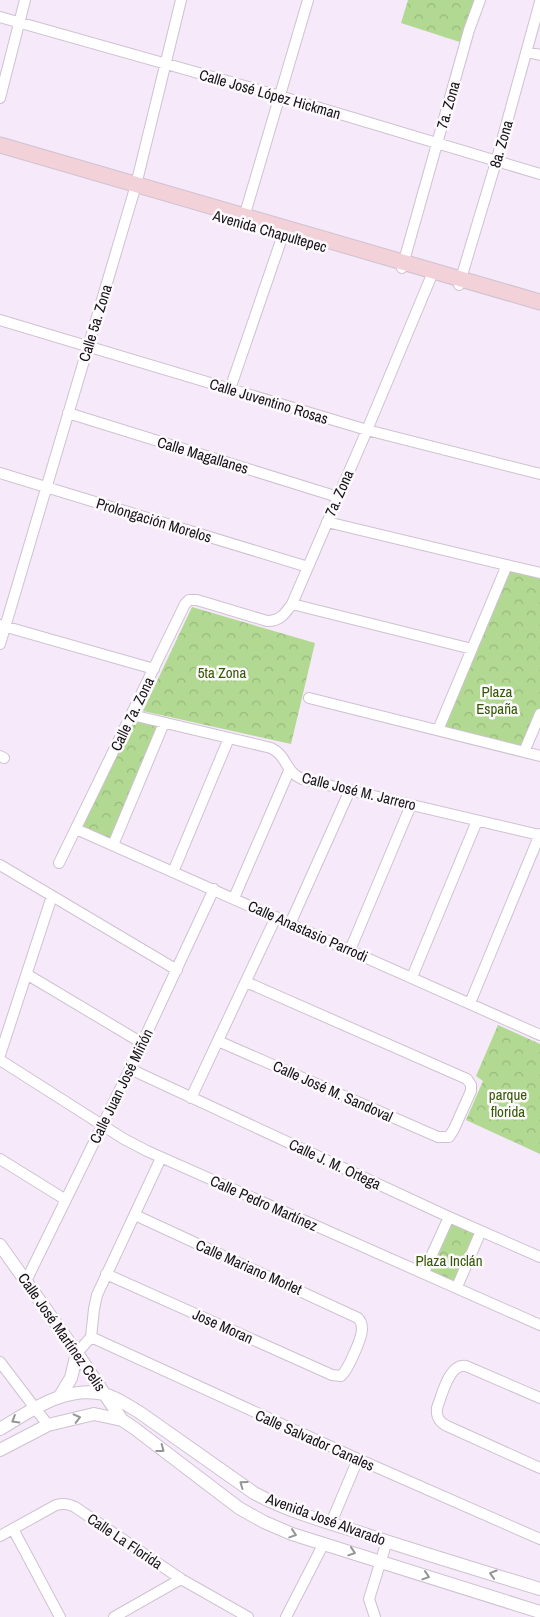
<svg xmlns="http://www.w3.org/2000/svg" width="540" height="1617" font-family="'Archivo Narrow',sans-serif">
<style>
.park{fill:url(#park-crowns)}
.lines{fill:none;stroke-linecap:round;stroke-linejoin:round}
.minor-casing{stroke:#cec2d1;stroke-width:12}
.tertiary-casing{stroke:#cec2d1;stroke-width:14}
.secondary-casing{stroke:#cec2d1;stroke-width:17}
.minor{stroke:#fff;stroke-width:10}
.tertiary{stroke:#fff;stroke-width:12}
.secondary{stroke:#f2d1d8;stroke-width:15}
.oneway{stroke:#969497}
.labels{text-anchor:middle;dominant-baseline:central;stroke-width:5;stroke-linejoin:round;paint-order:stroke}
.street-label{font-size:15px;fill:#161217;stroke:#fdfafd}
.park-label{font-size:15px;fill:#345803;stroke:#fdfafd}
</style>
<defs>
<pattern id="park-crowns" width="20" height="18" patternUnits="userSpaceOnUse" patternTransform="scale(1.25)"><rect width="20" height="18" fill="#b2d992"/><path d="M2 6a3 3 0 1 1 6 0M12 15a3 3 0 1 1 6 0" fill="none" stroke="#98b97d"/></pattern>
</defs>
<rect width="100%" height="100%" fill="#f6e9f9"/>
<path class="park" d="M408 0H480L466 44 401 23Z
M507 565 540 573V714L524 752 438 730Z
M192 607 315 643 291 744 143 711Z
M132 715 164 723 112 845 76 829Z
M498 1025 540 1044V1154L466 1120 483 1081 476 1076Z
M449 1217 481 1231 457 1287 424 1272Z"/>
<g class="lines">
<g class="minor-casing">
<path id="minor" d="M0 17 280 96 540 174
M527 52 540 55
M0 98 25 0
M242 224 308 0
M402 268 469 30 480 0
M459 285 496 162 540 2
M0 320 367 430 540 474
M230 389 285 229
M68 413 338 497
M0 473 308 567
M327 522 540 573
M292 604 472 649
M0 625 154 669
M0 644 136 185 181 0
M309 698 540 756
M132 715 271 748C288 756 284 771 302 779L539 835
M438 730 507 565
M524 752 540 714
M0 756 4 758
M76 829 540 1035
M113 845 164 723
M59 863 185 604 189 600H197L267 621C280 621 285 614 292 604L367 430 431 277
M0 865 177 970
M173 872 229 738
M234 898 289 771
M290 924 350 790
M350 950 411 805
M28 975 142 1043
M412 977 477 821
M470 1003 540 834
M218 1041 438 1137H449L454 1129 471 1091V1085L467 1079 246 982
M0 1055 52 896
M0 1060 124 1139 147 1151 540 1325
M130 1069 449 1217 540 1257
M191 1098 276 917
M0 1159 66 1200
M424 1272 449 1217
M106 1274 332 1375 341 1376C348 1370 362 1338 362 1329 362 1324 361 1321 358 1318L135 1215
M26 1281 130 1069 214 889
M457 1287 481 1231
M91 1337 358 1459 540 1539
M77 1353 91 1337 94 1309 97 1295 161 1158
M0 1362 48 1425
M540 1398 466 1366C449 1363 442 1395 437 1408 436 1417 439 1422 447 1426L540 1468
M331 1523 358 1459
M13 1529 60 1617
M0 1536 56 1505C64 1503 68 1504 75 1507L181 1579 248 1617
M114 1617 181 1579
M286 1617 324 1543
M375 1617 369 1599 387 1541"/>
</g>
<g class="tertiary-casing">
<path id="tertiary" d="M0 1245 77 1353 122 1420
M60 1396 71 1378 77 1353
M0 1429C32 1410 65 1385 104 1394 117 1397 128 1406 139 1412L254 1493C287 1511 323 1521 358 1532 418 1552 479 1570 540 1589
M0 1450 48 1425 94 1414 122 1420 134 1428 239 1508 264 1522 292 1534 540 1612"/>
</g>
<g class="secondary-casing">
<path id="secondary" d="M0 145 540 302"/>
</g>
<use href="#minor" class="minor"/>
<use href="#tertiary" class="tertiary"/>
<use href="#secondary" class="secondary"/>
</g>
<defs><path id="oneway-chevron" d="M-2-3.5L2.5 0L-2 3.5" fill="none" stroke-width="1.6" stroke-linecap="round" stroke-linejoin="round" transform="scale(1.25)"/></defs>
<g class="oneway">
<use href="#oneway-chevron" transform="translate(77 1418) rotate(-14)"/>
<use href="#oneway-chevron" transform="translate(15 1420) rotate(149)"/>
<use href="#oneway-chevron" transform="translate(161 1449) rotate(37)"/>
<use href="#oneway-chevron" transform="translate(243 1484) rotate(-144)"/>
<use href="#oneway-chevron" transform="translate(293 1534) rotate(18)"/>
<use href="#oneway-chevron" transform="translate(352 1552) rotate(18)"/>
<use href="#oneway-chevron" transform="translate(493 1574) rotate(-163)"/>
<use href="#oneway-chevron" transform="translate(426 1576) rotate(18)"/>
</g>
<g class="labels">
<g class="street-label">
<text transform="translate(270 94) rotate(16)">Calle José López Hickman</text>
<text transform="translate(448 105) rotate(-74)">7a. Zona</text>
<text transform="translate(501 144) rotate(-74)">8a. Zona</text>
<text transform="translate(270 231) rotate(16)">Avenida Chapultepec</text>
<text transform="translate(95 323) rotate(-73)">Calle 5a. Zona</text>
<text transform="translate(269 401) rotate(17)">Calle Juventino Rosas</text>
<text transform="translate(203 455) rotate(17)">Calle Magallanes</text>
<text transform="translate(339 493) rotate(-66)">7a. Zona</text>
<text transform="translate(154 520) rotate(17)">Prolongación Morelos</text>
<text transform="translate(132 714) rotate(-64)">Calle 7a. Zona</text>
<text transform="translate(359 791) rotate(14)">Calle José M. Jarrero</text>
<text transform="translate(308 931) rotate(24)">Calle Anastasio Parrodi</text>
<text transform="translate(121 1086) rotate(-64)">Calle Juan José Miñón</text>
<text transform="translate(333 1091) rotate(24)">Calle José M. Sandoval</text>
<text transform="translate(335 1164) rotate(25)">Calle J. M. Ortega</text>
<text transform="translate(264 1203) rotate(24)">Calle Pedro Martínez</text>
<text transform="translate(249 1267) rotate(24)">Calle Mariano Morlet</text>
<text transform="translate(223 1326) rotate(24)">Jose Moran</text>
<text transform="translate(62 1332) rotate(55)">Calle José Martínez Celis</text>
<text transform="translate(315 1440) rotate(24)">Calle Salvador Canales</text>
<text transform="translate(326 1519) rotate(20)">Avenida José Alvarado</text>
<text transform="translate(125 1541) rotate(34)">Calle La Florida</text>
</g>
<g class="park-label">
<text x="222" y="672">5ta Zona</text>
<text x="497" y="691">Plaza<tspan x="497" dy="17">España</tspan></text>
<text x="508" y="1094">parque<tspan x="508" dy="17">florida</tspan></text>
<text x="449" y="1260">Plaza Inclán</text>
</g>
</g>
</svg>
